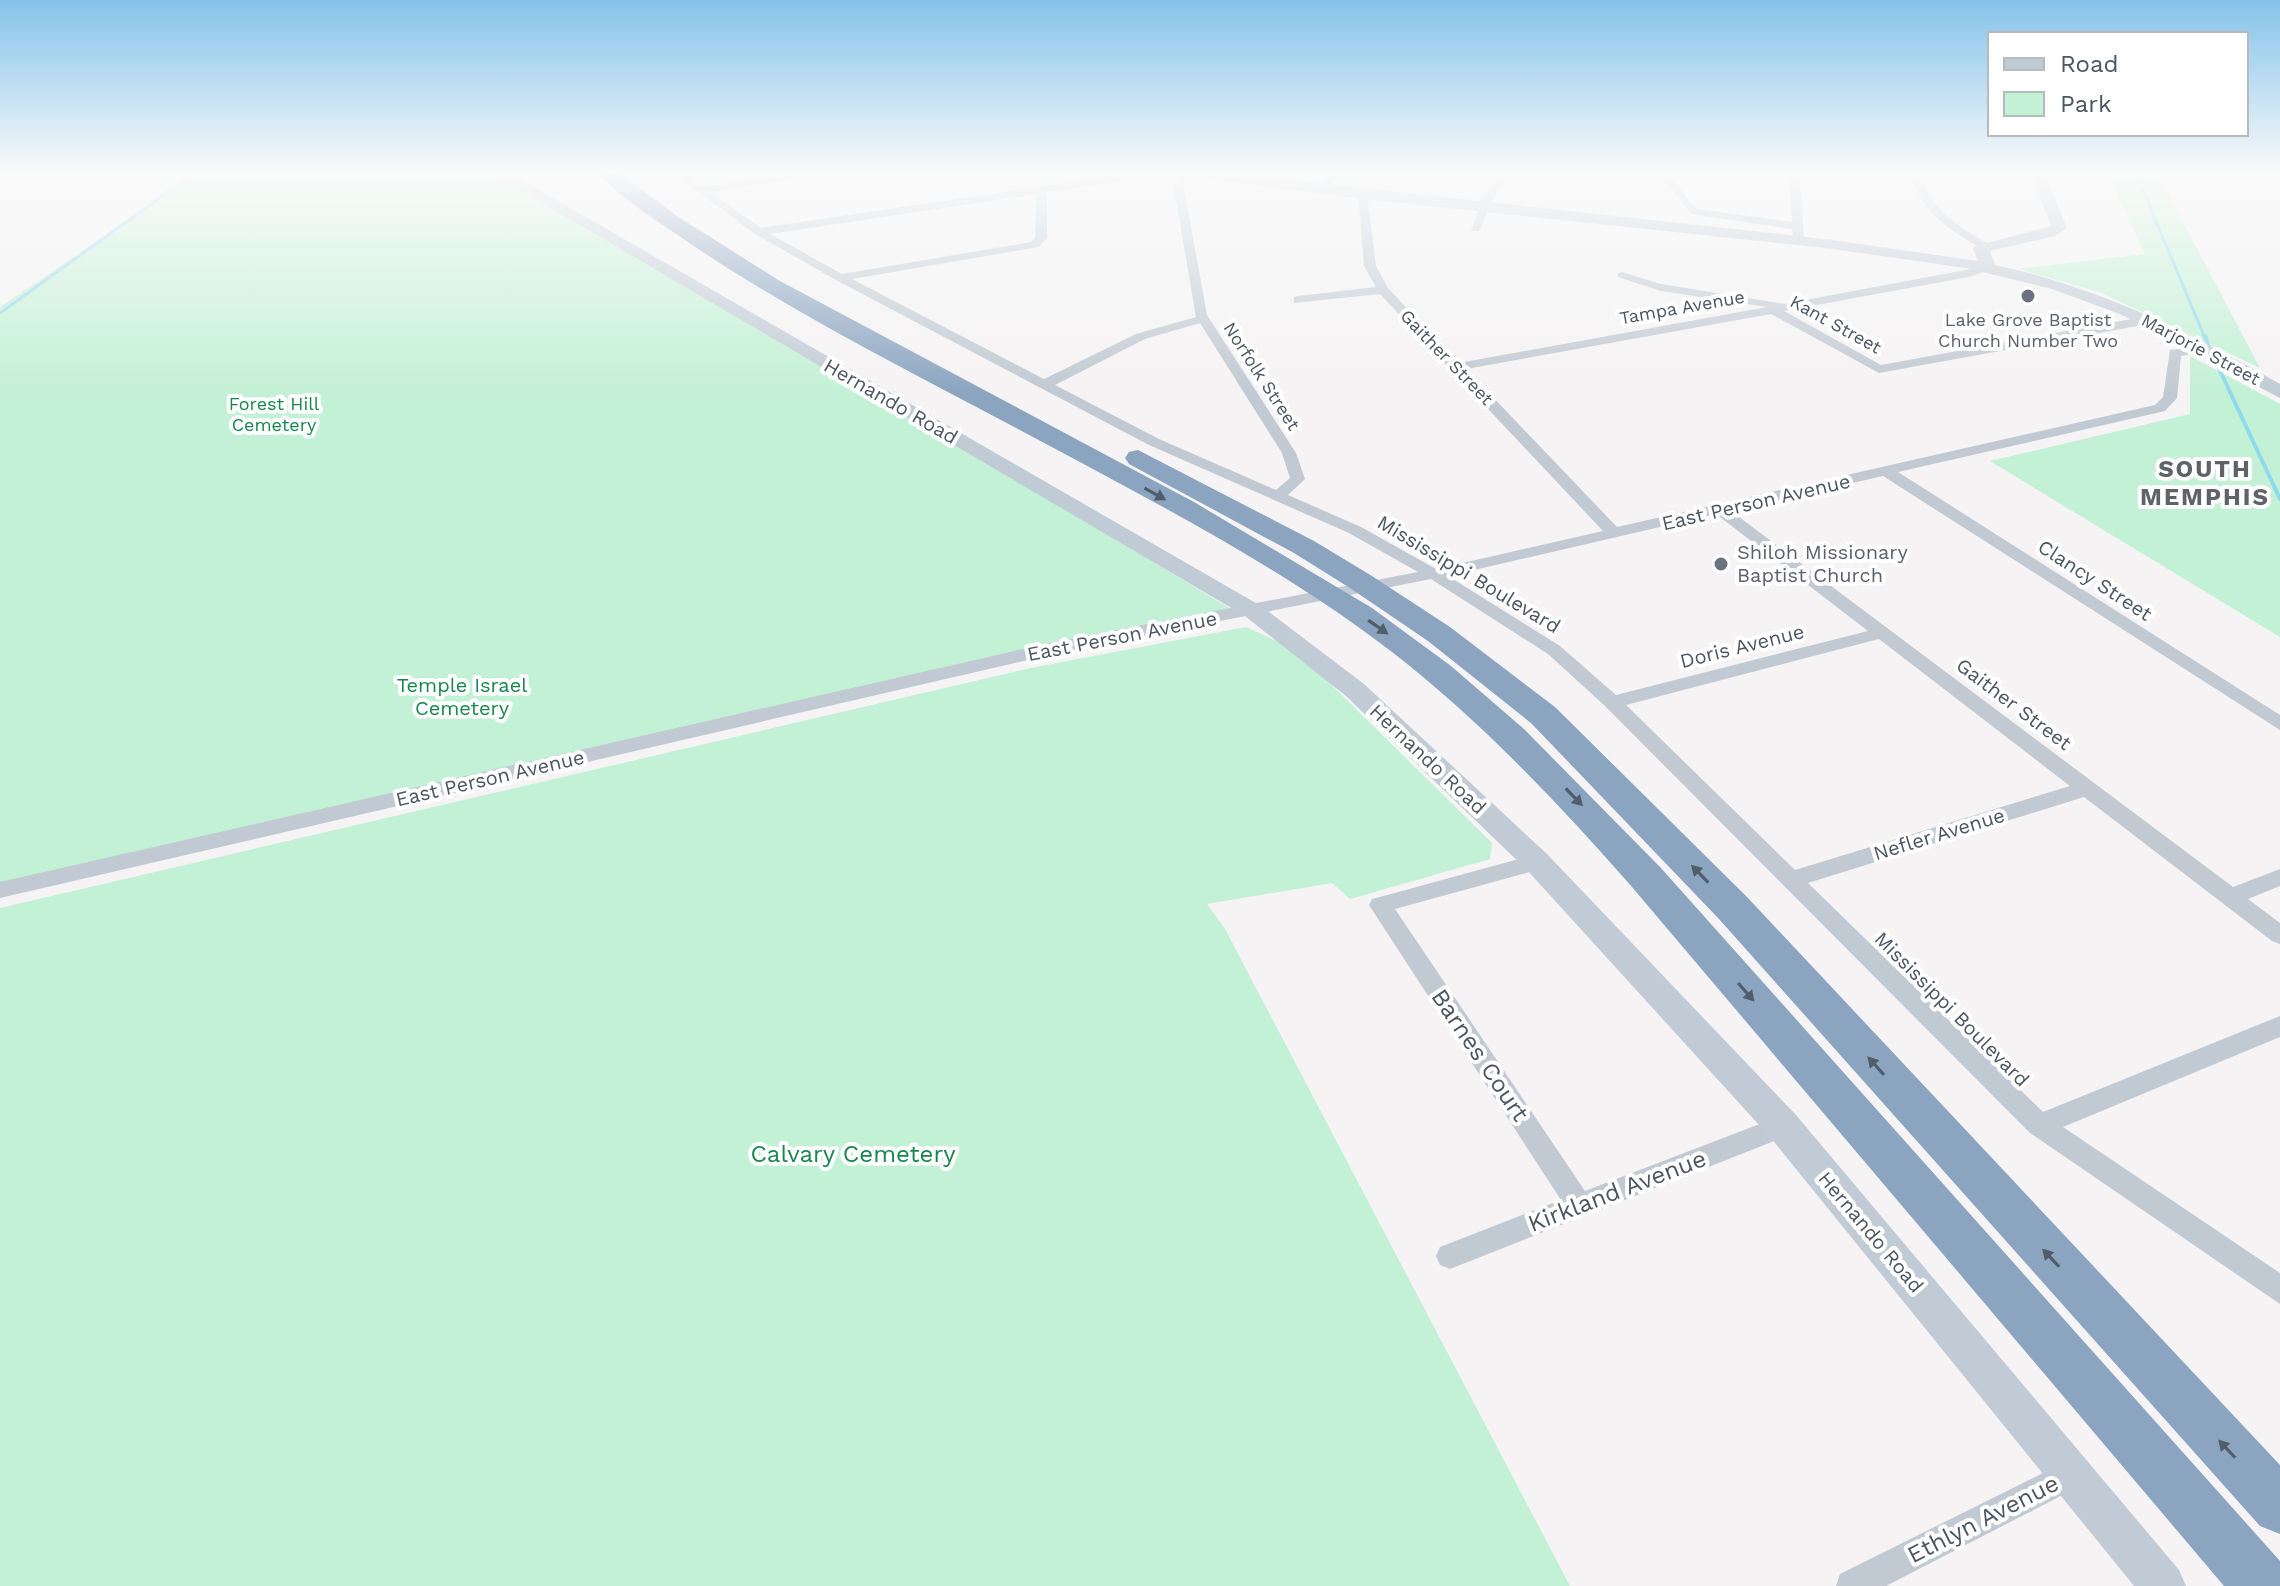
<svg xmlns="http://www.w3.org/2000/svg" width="2280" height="1586" font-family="'Work Sans',sans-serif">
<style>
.green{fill:#c3f1d5}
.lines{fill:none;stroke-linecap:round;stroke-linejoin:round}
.stream-far1{stroke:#90daee;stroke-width:3}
.stream{stroke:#90daee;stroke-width:4}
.street{fill:#c1cad2;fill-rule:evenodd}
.secondary{fill:#c1cbd6;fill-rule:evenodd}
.highway{fill:#8ba5c1;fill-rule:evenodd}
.oneway{fill:#505e6b}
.worship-dot{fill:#6b7280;stroke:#fff;stroke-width:3}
.labels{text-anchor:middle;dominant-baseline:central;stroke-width:8;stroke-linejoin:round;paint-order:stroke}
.far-street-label{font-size:18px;fill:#4a5661;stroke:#fff}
.far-worship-label{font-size:18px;fill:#5b616d;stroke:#fff}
.far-park-label{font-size:18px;fill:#17864f;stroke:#fff}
.street-label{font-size:20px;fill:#4a5661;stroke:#fff}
.worship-label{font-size:20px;fill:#5b616d;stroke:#fff;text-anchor:start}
.park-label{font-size:20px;fill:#17864f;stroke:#fff}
.far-district-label{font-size:24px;font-weight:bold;letter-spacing:2px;fill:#5f6368;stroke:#fff}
.near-street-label{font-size:24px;fill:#4a5661;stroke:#fff}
.near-park-label{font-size:24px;fill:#17864f;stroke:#fff}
</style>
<rect width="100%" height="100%" fill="#f5f3f3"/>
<path class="green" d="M200 171H490L1052 501 1231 609 0 884V307Z
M2106 171H2156L2260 368 2102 293 2019 269 2145 254Z
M2190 356 2280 404V637L1990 461 2190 414Z
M1246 627 1296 650 1492 843 1490 859 1350 899 1332 883 1207 904 1225 929 1570 1586H0V908L1031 668Z"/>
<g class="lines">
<path class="stream-far1" d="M2135 171 2205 338
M0 313 197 171"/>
<path class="stream" d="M2205 336 2209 347
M2215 360 2280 499"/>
<path class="street" d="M670 171H682L703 187 816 171H845L710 192 761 228 1147 171 1116 182 1047 192V238L1039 247 852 279 1044 379 1136 334 1196 317 1174 188 1183 171H1191L1184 188 1207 315 1296 453 1305 479 1288 495 1361 527 1436 569 1603 531 1380 294 1294 303V297L1298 296 1376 287 1364 266 1358 191 1367 193 1376 266 1388 288 1459 363 1767 307 1661 291 1618 277V273L1622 272 1661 284 1784 304 1992 265V269L1969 277 1784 311 1881 365 2148 316 2154 320 2148 324 1879 373 1771 314 1466 369 1617 527 2155 405 2163 397 2170 350 2207 345V351L2181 356 2177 398 2165 411 1898 472 2280 715V730L1883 476 1731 511 2233 887 2280 869V886L2248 899 2280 923V944L2272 941 2084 797 1808 883 2043 1112 2280 1016V1037L2063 1127 2280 1273V1304L2030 1133 1605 706 1548 654 1431 579 1054 654 0 898V882L1054 642 1418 572 1349 533 1149 445 836 280 755 234ZM1037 194 1035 238 1031 242 842 274 770 234ZM1200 323 1282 453 1290 478 1276 490 1159 439 1055 385 1145 339ZM1716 514 1868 631 1616 695 1560 646 1448 576ZM1879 639 2070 786 1795 870 1626 705Z
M1330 171H1340L1328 190H1320Z
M1505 171H1516L1497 191 1479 231H1471L1483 197Z
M1650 171C1677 171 1680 196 1698 209L1792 222 1789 171H1799L1804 239 1794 241 1792 229 1691 214 1671 188Z
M1910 171H1920C1930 210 1956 225 1989 244V248H1981C1947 229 1920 211 1910 171Z
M1537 854 1544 856 1548 862 1544 868 1395 909 1585 1191 1783 1115 1792 1118 1796 1126 1792 1134 1450 1269 1440 1265 1436 1256 1440 1247 1561 1200 1369 905 1372 899 1380 897Z
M2071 1459 2082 1463 2086 1474 2082 1485 1886 1586H1836L1840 1574Z"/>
<path class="secondary" d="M488 171H506L1261 606 1364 684 1547 854 1796 1115 2179 1570 2186 1586H2134L1770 1137 1527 870 1346 696 1245 616Z
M1166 171H1207L1825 239 1978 261 1973 249 1975 246 2051 226 2030 171H2044L2067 228 2055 236 1990 251 1995 265C2099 287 2189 332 2280 384V398L2120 314 2052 289 1966 268 1825 248 1382 201 1173 175Z"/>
<path class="highway" d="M597 171H617L677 216 780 281 1194 502 1372 608 1451 666 1524 729 1660 867 2280 1561V1586H2224L1632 887C1558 803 1481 721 1392 652 1286 570 1165 508 1048 445 925 379 797 317 682 238 654 218 619 198 597 171Z
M1138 450 1314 541 1372 576 1450 627 1555 707 1747 897 2280 1465V1534L2260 1526 1719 919 1531 723 1428 641 1350 588 1294 553 1129 464 1125 458 1129 452Z"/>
</g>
<defs><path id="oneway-solid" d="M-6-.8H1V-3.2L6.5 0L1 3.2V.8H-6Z" transform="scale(2)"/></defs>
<g class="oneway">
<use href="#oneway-solid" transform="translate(1155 494) rotate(29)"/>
<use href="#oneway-solid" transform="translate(1378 627) rotate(35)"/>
<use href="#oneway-solid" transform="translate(1574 797) rotate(46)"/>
<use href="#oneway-solid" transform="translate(1700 874) rotate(-134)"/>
<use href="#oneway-solid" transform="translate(1746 992) rotate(49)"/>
<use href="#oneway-solid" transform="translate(1876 1066) rotate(-132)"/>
<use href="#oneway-solid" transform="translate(2051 1258) rotate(-133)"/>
<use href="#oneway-solid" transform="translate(2227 1449) rotate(-133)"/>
</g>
<linearGradient id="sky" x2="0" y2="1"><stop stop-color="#85c3ea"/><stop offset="0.44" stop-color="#fafafa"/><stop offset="1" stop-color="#fafafa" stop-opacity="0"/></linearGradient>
<rect width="2280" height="393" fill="url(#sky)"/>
<g class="worship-dot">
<circle cx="2028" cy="296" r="8"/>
<circle cx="1721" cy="564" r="8"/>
</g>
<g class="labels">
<g class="far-street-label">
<text transform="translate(1682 307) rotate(-10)">Tampa Avenue</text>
<text transform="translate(1836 324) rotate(29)">Kant Street</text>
<text transform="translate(2201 349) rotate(28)">Marjorie Street</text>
<text transform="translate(1447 357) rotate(46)">Gaither Street</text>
<text transform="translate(1262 376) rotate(57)">Norfolk Street</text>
</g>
<g class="far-worship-label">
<text x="2028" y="319">Lake Grove Baptist<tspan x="2028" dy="21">Church Number Two</tspan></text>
</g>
<g class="far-park-label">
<text x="274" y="403">Forest Hill<tspan x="274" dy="21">Cemetery</tspan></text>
</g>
<g class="street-label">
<text transform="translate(891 401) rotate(30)">Hernando Road</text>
<text transform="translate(1756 502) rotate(-13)">East Person Avenue</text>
<text transform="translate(1469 574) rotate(31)">Mississippi Boulevard</text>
<text transform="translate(2095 580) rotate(33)">Clancy Street</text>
<text transform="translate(1122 636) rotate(-11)">East Person Avenue</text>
<text transform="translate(1742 646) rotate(-14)">Doris Avenue</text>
<text transform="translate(2014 704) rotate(37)">Gaither Street</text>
<text transform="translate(1428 759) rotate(43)">Hernando Road</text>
<text transform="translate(490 778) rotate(-13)">East Person Avenue</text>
<text transform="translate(1939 834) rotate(-17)">Nefler Avenue</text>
<text transform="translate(1952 1009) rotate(45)">Mississippi Boulevard</text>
<text transform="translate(1871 1232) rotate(50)">Hernando Road</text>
</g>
<g class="worship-label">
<text x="1737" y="552">Shiloh Missionary<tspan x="1737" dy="23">Baptist Church</tspan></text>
</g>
<g class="park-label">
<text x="462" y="685">Temple Israel<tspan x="462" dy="23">Cemetery</tspan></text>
</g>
<g class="far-district-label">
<text x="2205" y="469">SOUTH<tspan x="2205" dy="28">MEMPHIS</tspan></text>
</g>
<g class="near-street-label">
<text transform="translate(1480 1055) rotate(56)">Barnes Court</text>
<text transform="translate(1617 1191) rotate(-21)">Kirkland Avenue</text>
<text transform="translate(1983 1519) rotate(-27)">Ethlyn Avenue</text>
</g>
<g class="near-park-label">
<text x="853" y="1154">Calvary Cemetery</text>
</g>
</g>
<rect x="1988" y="32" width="260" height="104" fill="#ffffff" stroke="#b7bbc0" stroke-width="2"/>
<rect x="2004" y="58" width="40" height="12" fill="#c1cbd6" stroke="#b7bbc0" stroke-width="2"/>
<text x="2060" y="72" font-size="24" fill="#4a5661">Road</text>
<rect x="2004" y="92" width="40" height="24" fill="#c3f1d5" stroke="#b7bbc0" stroke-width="2"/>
<text x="2060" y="112" font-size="24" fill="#4a5661">Park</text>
</svg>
